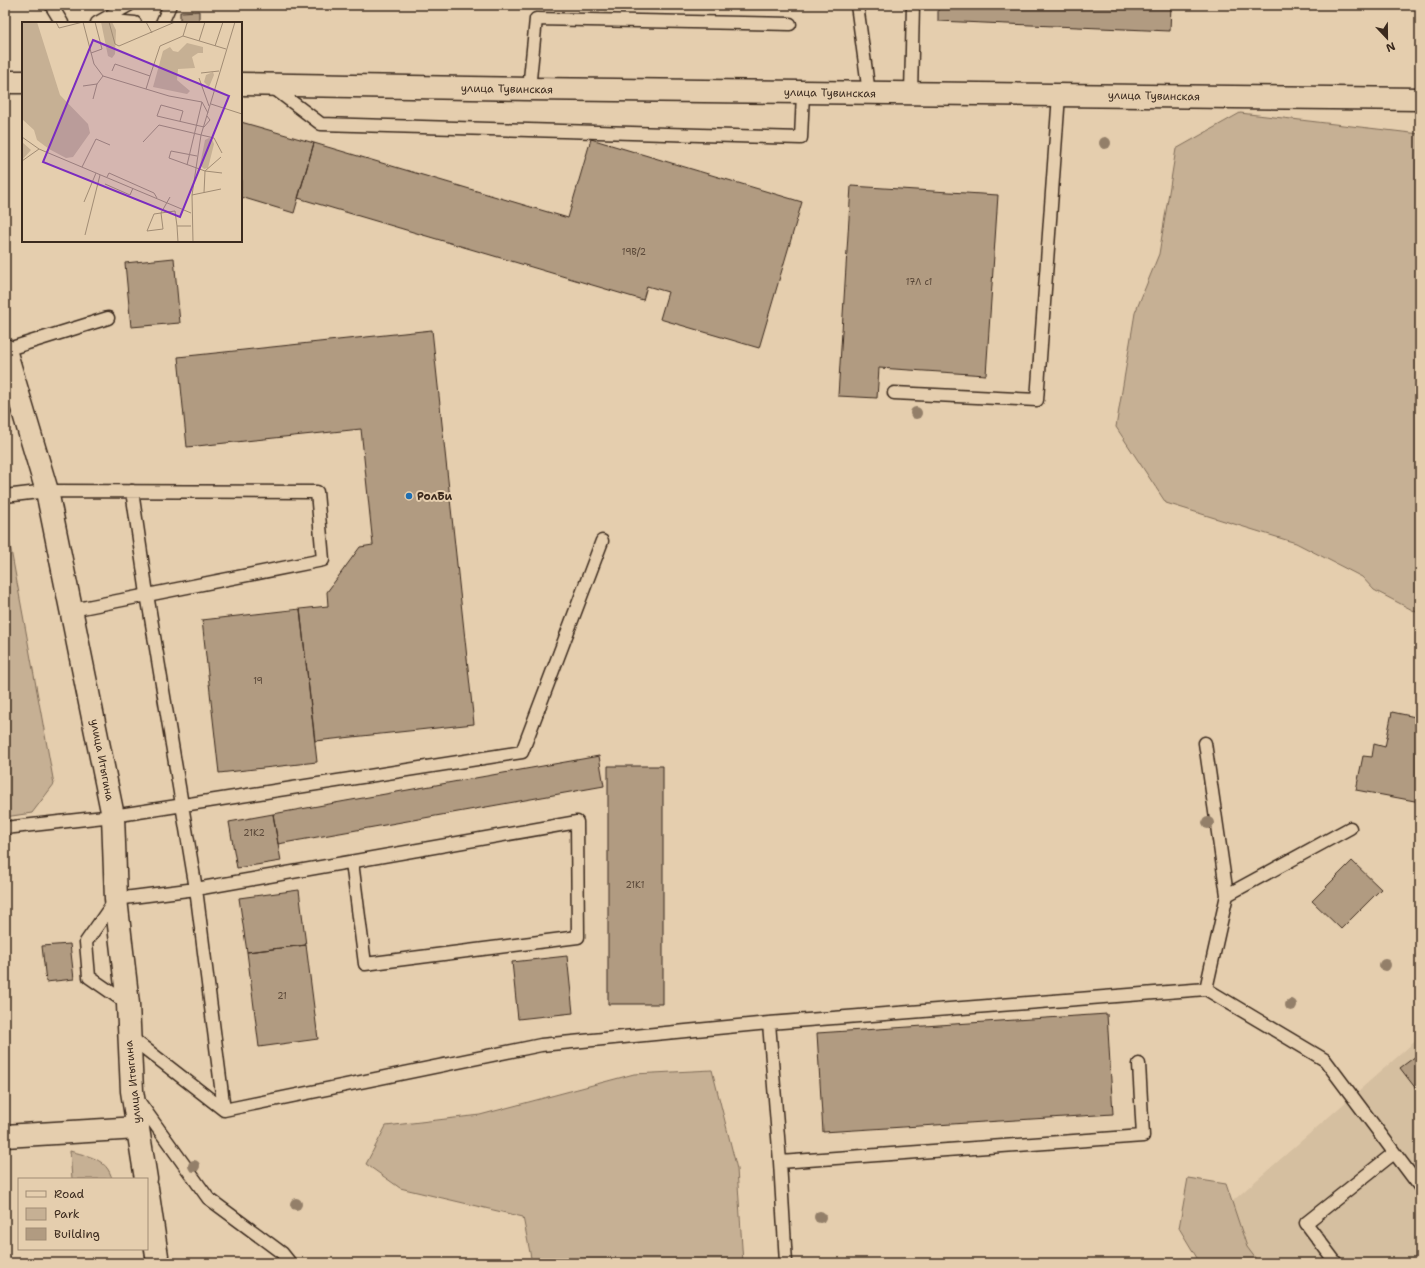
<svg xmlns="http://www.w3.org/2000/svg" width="1425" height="1268" font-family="'Shantell Sans',sans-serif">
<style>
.built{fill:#d5bfa0}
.green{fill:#c6b094;stroke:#806d59}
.building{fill:#b19b81;stroke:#3b2a1e}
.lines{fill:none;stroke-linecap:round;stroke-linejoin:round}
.lane-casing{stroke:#3b2a1e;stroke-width:15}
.street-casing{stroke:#3b2a1e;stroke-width:25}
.primary-casing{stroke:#3b2a1e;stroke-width:25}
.lane{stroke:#e5ceae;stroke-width:12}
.street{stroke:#e5ceae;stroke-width:22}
.primary{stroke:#e5ceae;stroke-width:22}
.tree{fill:#937f69}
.poi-dot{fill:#1f6fb2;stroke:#e5ceae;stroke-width:1.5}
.labels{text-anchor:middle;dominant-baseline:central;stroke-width:4;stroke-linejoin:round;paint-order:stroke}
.number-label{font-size:9px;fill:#584637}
.street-label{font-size:11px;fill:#3b2a1e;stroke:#e5ceae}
.poi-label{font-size:11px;font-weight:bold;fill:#3b2a1e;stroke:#e5ceae;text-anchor:start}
.inset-road{fill:none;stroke:#a18c74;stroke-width:1}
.view{fill:#7b2cbf;fill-opacity:0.15;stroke:#7b2cbf;stroke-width:2}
.inset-edge{fill:none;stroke:#3b2a1e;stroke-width:2}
</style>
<rect width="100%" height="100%" fill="#e5ceae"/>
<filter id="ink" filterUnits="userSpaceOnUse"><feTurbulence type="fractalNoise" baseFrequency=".025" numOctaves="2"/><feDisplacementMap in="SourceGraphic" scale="8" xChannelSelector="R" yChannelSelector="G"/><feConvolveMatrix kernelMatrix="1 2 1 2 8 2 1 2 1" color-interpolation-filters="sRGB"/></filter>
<g filter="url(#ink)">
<path class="built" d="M1420 1037V1263H1240L1210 1221Z"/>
<path class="green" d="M1240 113 1420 134V614L1374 590 1362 577 1296 543 1166 503 1116 427 1135 313 1159 254 1176 149Z
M5 537 9 539 54 784 32 813 5 817Z
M712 1070 737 1169 743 1263H532L523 1217 400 1188 366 1164 386 1126 480 1115 634 1074Z
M70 1151C87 1156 107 1158 112 1179H72Z
M1188 1178 1226 1184 1247 1247 1259 1263H1200L1179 1228Z"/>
<path class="building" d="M938 5H1171L1170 31 938 21Z
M199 11V23H180V12Z
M241 122 314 143 294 213 241 197Z
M591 139 802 202 759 348 660 319 668 292 647 286 643 300 298 198 314 143 568 218Z
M851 186 998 195 986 375 879 368 877 398 838 396Z
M174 258 180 323 131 327 125 263Z
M432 330 474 724 315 741 300 609 328 606 327 592 360 547 373 545 361 429 187 447 178 357Z
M300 609 317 762 219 773 202 620Z
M1392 712 1420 718V802L1356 790 1363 756 1372 757 1374 744 1385 747Z
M599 756 604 786 278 844 273 814Z
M608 766H663V1004H608Z
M273 814 281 861 237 868 229 822Z
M1352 861 1381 889 1341 929 1312 901Z
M299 890 306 945 247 952 239 898Z
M70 944 74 979 46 982 42 946Z
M306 945 318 1039 259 1047 247 952Z
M567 956 573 1013 518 1019 512 962Z
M1107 1014 1113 1114 823 1132 817 1033Z
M1420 1053V1094L1400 1068Z"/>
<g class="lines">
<g class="lane-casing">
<path id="lane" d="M51 5 62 23
M857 5 869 93
M103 20 135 23
M97 23 129 5
M162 23 170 5
M271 86 321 124 801 138 803 93
M529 89 536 19 790 24
M911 94 913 5
M5 350 108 318
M894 393 1037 400 1059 95
M132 491 147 594 196 889 224 1110
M5 496 47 491 317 492 323 560 72 610
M1205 743 1227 895 1206 989
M5 828 113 816 522 752 602 541
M1227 895 1350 828
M128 1004 89 977 86 942 116 899 196 889 577 822 578 937 365 964 352 862
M769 1023 780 1162
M129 1036 224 1110 541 1045 769 1023 1206 989 1325 1060 1420 1187
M137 1099 208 1198 282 1253 290 1263
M786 1263 780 1162 1143 1136 1139 1064
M1336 1263 1306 1223 1394 1153"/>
</g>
<g class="street-casing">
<path id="street" d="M5 82H23
M241 84 529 89 1420 99
M5 1136 138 1128"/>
</g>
<g class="primary-casing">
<path id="primary" d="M5 350 47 491 113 816 116 899 128 1004 132 1091 146 1179
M147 1188 158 1263"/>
</g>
<use href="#lane" class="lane"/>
<use href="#street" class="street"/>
<use href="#primary" class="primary"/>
</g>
<g class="tree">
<circle cx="1105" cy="143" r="6"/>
<circle cx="916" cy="413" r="6"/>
<circle cx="1208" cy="823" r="6"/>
<circle cx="1385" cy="965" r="6"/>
<circle cx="1291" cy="1005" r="6"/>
<circle cx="194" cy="1166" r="6"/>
<circle cx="296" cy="1204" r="6"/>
<circle cx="820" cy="1217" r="6"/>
</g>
</g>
<circle class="poi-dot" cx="409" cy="496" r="4"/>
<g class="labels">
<g class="number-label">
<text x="634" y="252">19В/2</text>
<text x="919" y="282">17Л с1</text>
<text x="258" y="681">19</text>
<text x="254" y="833">21К2</text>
<text x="635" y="885">21К1</text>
<text x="282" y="996">21</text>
</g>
<g class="street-label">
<text transform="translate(507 89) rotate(1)">улица Тувинская</text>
<text transform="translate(830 93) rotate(1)">улица Тувинская</text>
<text transform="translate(1154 96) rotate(1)">улица Тувинская</text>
<text transform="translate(102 760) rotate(79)">улица Итыгина</text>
<text transform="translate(133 1082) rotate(-96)">улица Итыгина</text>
</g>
<g class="poi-label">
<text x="417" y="496">РолБи</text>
</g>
</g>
<g transform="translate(22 22)">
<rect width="220" height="220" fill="#e5ceae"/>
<path d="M0 0H15L38 73 66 102 68 111 51 135 44 136 27 127 15 118 12 108 0 97ZM79 0H90L94 8 93 32 90 36 86 34ZM165 21 181 25V31H176L170 35 173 46 156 47 155 58 168 69 165 72 131 65 141 29 148 25 151 29 156 30ZM191 50 192 53 187 65 182 60 184 53ZM187 116 190 117 192 122 186 146 182 147 178 143 183 118ZM0 120 9 128 0 138Z" fill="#c6b094"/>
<path class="inset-road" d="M34 0 37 6 61 0M61 0 72 42 81 54 147 74 180 80 186 91M87 0 93 22 97 24 153 0M124 0 130 11M161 14 165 1 168 0M177 19 183 0M193 24 201 0M69 31 80 27 73 0M90 49 93 42 128 54 138 24 161 14 204 27M179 51 197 49M177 56 187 84M61 64 75 62M124 67 128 54M71 77 75 62 81 54M189 82 220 92M158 99 161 89 139 83 135 94 182 105 188 98 185 94M0 115 17 127 169 191M121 120 137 103 192 116 200 131M175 134 149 129 147 136 183 149 199 135M0 139 17 127M165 143 180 80M60 145 74 117 88 123M85 155 87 151 132 171 135 176M83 162 108 173 111 166M182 171 183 149 200 151M170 173 199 167M62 180 74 151M139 191 141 207 125 209 132 192 153 189 155 204H169M139 191 148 175M155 204 156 220M63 213 78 153M171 220 170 173 179 113 213 0"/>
<path class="view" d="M71 18 207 74 158 195 21 140Z"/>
<rect width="220" height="220" class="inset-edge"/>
</g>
<rect width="1425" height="1268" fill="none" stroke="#e5ceae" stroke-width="20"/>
<rect x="10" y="10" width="1405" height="1248" fill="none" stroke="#3b2a1e" stroke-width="1.5" filter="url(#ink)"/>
<rect x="18" y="1178" width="130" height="72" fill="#e5ceae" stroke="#a18c74"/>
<rect x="26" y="1191" width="20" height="6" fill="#e5ceae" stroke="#a18c74"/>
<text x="54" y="1198" font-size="12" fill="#3b2a1e">Road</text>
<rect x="26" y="1208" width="20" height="12" fill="#c6b094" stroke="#a18c74"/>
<text x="54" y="1218" font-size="12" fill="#3b2a1e">Park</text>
<rect x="26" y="1228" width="20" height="12" fill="#b19b81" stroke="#a18c74"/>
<text x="54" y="1238" font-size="12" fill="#3b2a1e">Building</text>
<g transform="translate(1387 38) rotate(158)" stroke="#e5ceae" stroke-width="3" paint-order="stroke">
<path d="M0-3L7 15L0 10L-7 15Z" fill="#3b2a1e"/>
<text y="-6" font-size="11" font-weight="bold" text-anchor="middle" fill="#3b2a1e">N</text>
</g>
</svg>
